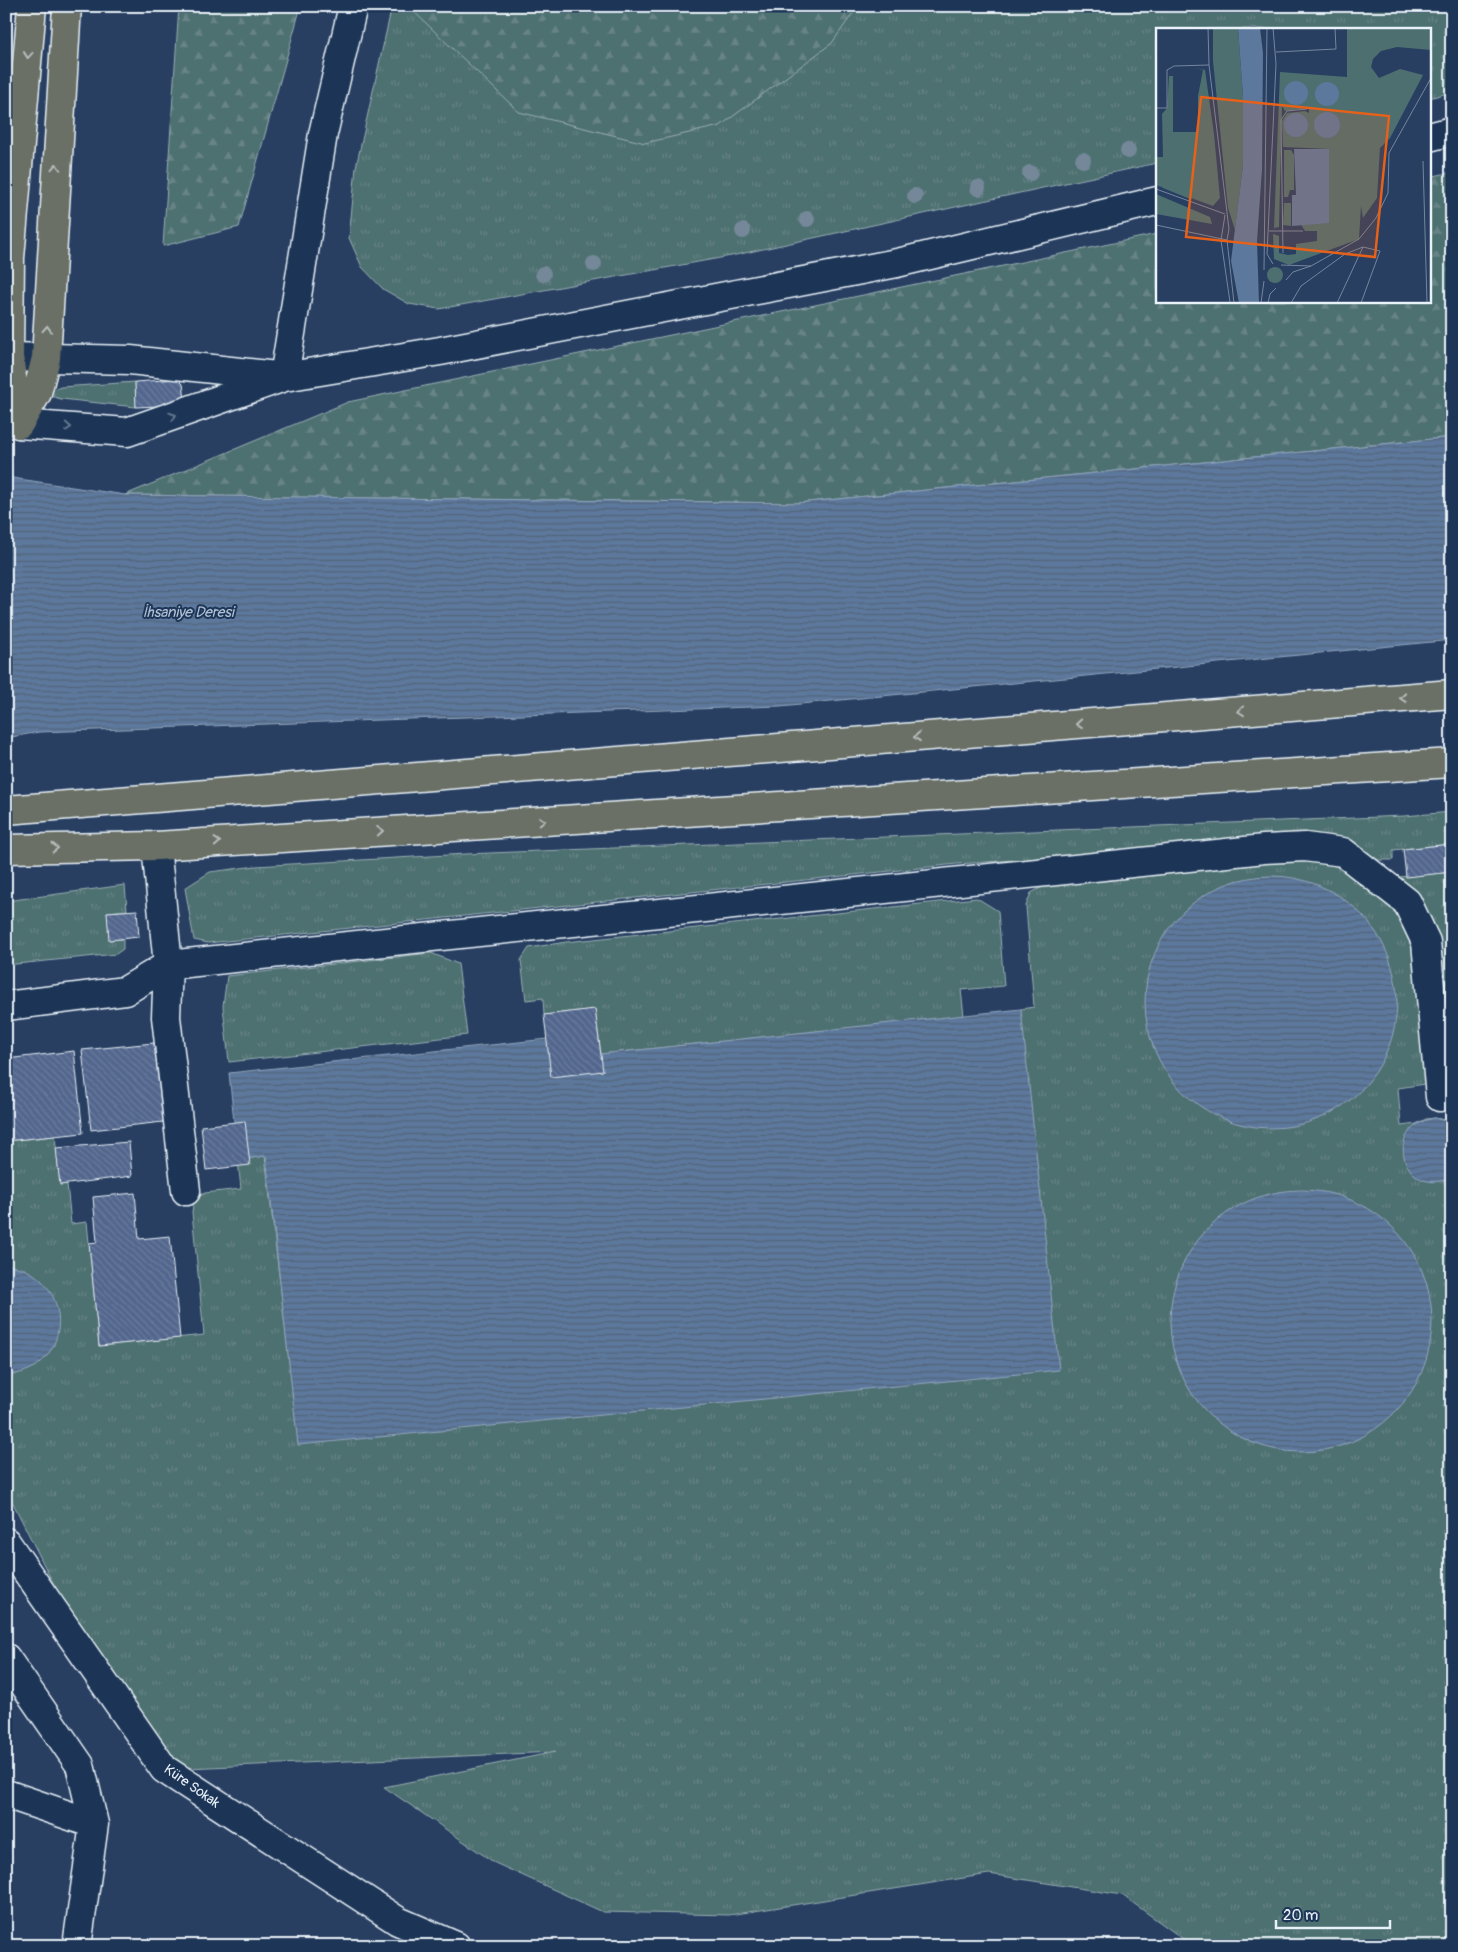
<svg xmlns="http://www.w3.org/2000/svg" width="1458" height="1952" font-family="Pangolin,sans-serif">
<style>
.grass{fill:url(#grass-tufts);stroke:#9ab0b4}
.forest{fill:url(#forest-firs);stroke:#9ab0b4}
.water{fill:url(#water-rules);stroke:#94a8c1}
.building{fill:url(#building-back-hatch);stroke:#e8f1f8}
.lines{fill:none;stroke-linecap:round;stroke-linejoin:round}
.minor-casing{stroke:#e8f1f8;stroke-width:31}
.major-casing{stroke:#e8f1f8;stroke-width:31}
.minor{stroke:#1d3557;stroke-width:28}
.major{stroke:#6b7065;stroke-width:28}
.tree{fill:#74889a}
.oneway{stroke:#b6bdbd}
.oneway2{stroke:#64778f}
.labels{text-anchor:middle;dominant-baseline:central;stroke-width:4;stroke-linejoin:round;paint-order:stroke}
.street-label{font-size:14px;fill:#e8f1f8;stroke:#1d3557}
.water-label{font-size:15px;font-style:italic;fill:#b0c1d3;stroke:#1d3557}
.inset-road{fill:none;stroke:#75869e;stroke-width:1}
.view{fill:#e86118;fill-opacity:0.15;stroke:#e86118;stroke-width:2.5}
.inset-edge{fill:none;stroke:#e8f1f8;stroke-width:2.5}
</style>
<defs>
<pattern id="grass-tufts" width="24" height="20" patternUnits="userSpaceOnUse" patternTransform="scale(1.25)"><rect width="24" height="20" fill="#4d6f70"/><path d="M3 7l-1-3M5 7V3M7 7l1-3M15 17l-1-3M17 17v-4M19 17l1-3" fill="none" stroke="#678485"/></pattern>
<pattern id="forest-firs" width="22" height="20" patternUnits="userSpaceOnUse" patternTransform="scale(1.25)"><rect width="22" height="20" fill="#4d6f70"/><path d="M5 1l3.5 6h-7zM16 11l3.5 6h-7z" fill="#678485"/></pattern>
<pattern id="water-rules" width="6" height="5" patternUnits="userSpaceOnUse" patternTransform="scale(1.25)"><rect width="6" height="5" fill="#5c789c"/><path d="M0 2.5h6" fill="none" stroke="#526277"/></pattern>
<pattern id="building-back-hatch" width="6" height="6" patternUnits="userSpaceOnUse" patternTransform="scale(1.25)"><rect width="6" height="6" fill="#52668d"/><path d="M-1 5l2 2M0 0l6 6M5-1l2 2" fill="none" stroke="#6b7c9e"/></pattern>
</defs>
<rect width="100%" height="100%" fill="#283f62"/>
<filter id="ink" filterUnits="userSpaceOnUse"><feTurbulence type="fractalNoise" baseFrequency=".02" numOctaves="2"/><feDisplacementMap in="SourceGraphic" scale="10" xChannelSelector="R" yChannelSelector="G"/><feConvolveMatrix kernelMatrix="1 2 1 2 8 2 1 2 1" color-interpolation-filters="sRGB"/></filter>
<g filter="url(#ink)">
<path class="grass" d="M392 6H1086L1087 11 1131 6H1452V92L1429 98V29H1157V163L731 256 439 309 409 304 383 289 362 267 349 238 356 167Z
M135 382 136 407 61 399 51 396 50 391 61 387Z
M1452 812V851L1451 844 1393 850V860H1378L1362 850 1097 854 957 864 208 943 194 940 185 888 210 872 256 866 466 854 1404 816Z
M1250 861H1324L1348 872 1386 902 1403 923 1414 946 1430 1074 1425 1084 1398 1088 1401 1126 1416 1124 1426 1119 1435 1118 1452 1121V1946H1193L1122 1895 989 1874 729 1915 603 1912 495 1863 384 1787 555 1752 164 1769 79 1635 6 1489V1141L55 1136 60 1184H67L71 1224 87 1222 99 1346 204 1335 192 1212 194 1198 205 1193 241 1189 238 1160 265 1156 299 1445 1021 1009 1034 1007 1026 906 1031 893 1044 886 1100 881Z
M1452 872V1070L1440 971 1415 897 1398 877Z
M125 885 127 910 107 912 110 940 123 939V949L116 954 6 965V901Z
M977 898 998 911 1004 986 961 990 964 1016 601 1054 595 1009 544 1015 543 998 526 1000 521 960 529 948 566 942Z
M431 953 458 964 467 1035 229 1062 223 1006 227 976Z"/>
<path class="forest" d="M179 6H301L239 227 163 246Z
M408 6H858L832 43 720 126 645 143 519 112Z
M1452 172V437L798 503 125 495 348 402 1157 234V301H1429V177Z"/>
<path class="water" d="M1452 437V640L780 706 39 732 6 738V477L125 495 798 503Z
M1145 1002a126 126 0 1 1 252 0a126 126 0 1 1-252 0Z
M1021 1009 1059 1370 298 1445 266 1156 238 1160 229 1073 547 1039 601 1054Z
M1435 1118 1452 1123V1177C1405 1201 1379 1127 1435 1118Z
M1170 1321a131 131 0 1 1 262 0a131 131 0 1 1-262 0Z
M9 1265C15 1267 23 1268 28 1271 62 1288 70 1337 40 1363 31 1371 20 1373 8 1376H6V1266Z"/>
<path class="building" d="M178 379 183 384 185 400 180 405 136 407 135 382Z
M1451 844 1452 872 1406 877 1403 849Z
M137 910 139 937 109 940 107 912Z
M595 1009 603 1071 551 1077 544 1015Z
M164 1042 172 1121 91 1130 82 1050Z
M74 1051 83 1133 6 1141V1059Z
M245 1121 250 1165 206 1170 201 1126Z
M129 1142 132 1176 60 1185 56 1148Z
M135 1193 139 1239 170 1236 180 1338 99 1346 89 1243 97 1242 93 1197Z"/>
<g class="lines">
<g class="minor-casing">
<path id="minor" d="M1429 137 1452 131
M9 357 130 360 277 376
M284 377 323 134 353 6
M19 424 127 432 284 377 440 351 897 263 1157 201
M156 846 168 965 166 1017 186 1191
M6 1006 125 991 168 965 1264 849 1305 847 1343 852 1407 902 1426 942 1440 1097
M6 1542 164 1769 398 1921 456 1946
M6 1658 80 1765 94 1824 6 1794
M77 1946 94 1824"/>
</g>
<g class="major-casing">
<path id="major" d="M19 424 37 393 46 358 67 6
M19 424 9 357 10 258 32 6
M6 810 1452 694
M6 849 156 846 1452 763"/>
</g>
<use href="#minor" class="minor"/>
<use href="#major" class="major"/>
</g>
<g class="tree">
<circle cx="1128" cy="151" r="8"/>
<circle cx="1083" cy="160" r="8"/>
<circle cx="1030" cy="173" r="8"/>
<circle cx="978" cy="188" r="8"/>
<circle cx="915" cy="196" r="8"/>
<circle cx="807" cy="219" r="8"/>
<circle cx="743" cy="231" r="8"/>
<circle cx="594" cy="264" r="8"/>
<circle cx="543" cy="274" r="8"/>
</g>
<defs><path id="oneway-chevron" d="M-2-3.5L2.5 0L-2 3.5" fill="none" stroke-width="1.6" stroke-linecap="round" stroke-linejoin="round" transform="scale(1.25)"/></defs>
<g class="oneway">
<use href="#oneway-chevron" transform="translate(28 55) rotate(95)"/>
<use href="#oneway-chevron" transform="translate(56 167) rotate(-86)"/>
<use href="#oneway-chevron" transform="translate(47 329) rotate(-87)"/>
<use href="#oneway-chevron" transform="translate(1403 698) rotate(175)"/>
<use href="#oneway-chevron" transform="translate(1241 711) rotate(175)"/>
<use href="#oneway-chevron" transform="translate(1079 724) rotate(175)"/>
<use href="#oneway-chevron" transform="translate(917 737) rotate(175)"/>
<use href="#oneway-chevron" transform="translate(542 821) rotate(-4)"/>
<use href="#oneway-chevron" transform="translate(380 831) rotate(-4)"/>
<use href="#oneway-chevron" transform="translate(217 842) rotate(-4)"/>
<use href="#oneway-chevron" transform="translate(55 848) rotate(-1)"/>
</g>
<g class="oneway2">
<use href="#oneway-chevron" transform="translate(173 416) rotate(-19)"/>
<use href="#oneway-chevron" transform="translate(68 427) rotate(4)"/>
</g>
</g>
<g class="labels">
<g class="street-label">
<text transform="translate(192 1786) rotate(35)">Küre Sokak</text>
</g>
<g class="water-label">
<text x="188" y="612">İhsaniye Deresi</text>
</g>
</g>
<g transform="translate(1156 28)">
<rect width="275" height="275" fill="#283f62"/>
<path d="M191 0H275V22L241 19 225 23 217 31 215 39 223 50 244 41 267 47 234 110 224 120 221 170 207 190 205 178 203 211 133 237 118 231 117 206 123 208V225L132 227 140 226V216L161 213V203H149L144 195H172L173 121 127 119 126 93 131 85 149 83 153 85V80L129 83 126 78 123 199 118 200 124 44 191 49ZM40 40 49 42 58 106 64 170 57 178 0 157V129H7L6 86 11 80 13 48H17V104H42V68L47 42ZM128 122H135L138 127V162H134L132 169H128ZM128 175H135V198L127 197ZM111 247a8 8 0 1 1 16 0a8 8 0 1 1-16 0Z" fill="#4d6f70"/>
<path d="M57 0H82L87 68V137L79 202 72 180 57 33ZM30 118 43 129 50 149 46 160 34 171 7 160 0 149V129L11 131 22 120ZM0 166 54 189 56 196 0 186Z" fill="#4d6f70"/>
<path d="M82 0H104L107 25 106 141 101 213 103 275H83L75 233 87 137V68ZM128 65a12 12 0 1 1 24 0a12 12 0 1 1-24 0ZM159 66a12 12 0 1 1 24 0a12 12 0 1 1-24 0ZM158 97a13 13 0 1 1 26 0a13 13 0 1 1-26 0ZM128 97a12 12 0 1 1 24 0a12 12 0 1 1-24 0ZM138 121H173V195L136 198V167H140Z" fill="#5c789c"/>
<path class="inset-road" d="M52 0 53 37 73 201 71 212M120 24 180 21 179 0M0 80H11V42L18 38 53 37M267 133 271 275M0 161 69 186M0 197 71 212M113 203H147M65 212 69 187M65 212 74 274M71 212 78 275M127 225 125 92 131 83 151 81M117 236 111 226 120 36 117 0M125 237 155 238 137 244 130 252M155 238 203 211 220 190 232 165 233 125 275 50M108 242 111 0M105 275 108 253M112 275 114 266 120 260M135 275 145 258 189 226 207 219 181 275M205 275 224 223 207 219"/>
<path class="view" d="M45 69 233 88 219 229 30 209Z"/>
<rect width="275" height="275" class="inset-edge"/>
</g>
<rect width="1458" height="1952" fill="none" stroke="#1d3557" stroke-width="25"/>
<rect x="12" y="12" width="1433" height="1927" fill="none" stroke="#e8f1f8" stroke-width="2" filter="url(#ink)"/>
<path d="M1276 1920v8h114v-8" fill="none" stroke="#e8f1f8" stroke-width="2.5"/>
<text x="1283" y="1920" font-size="15" fill="#e8f1f8" stroke="#1d3557" stroke-width="4" paint-order="stroke">20 m</text>
</svg>
